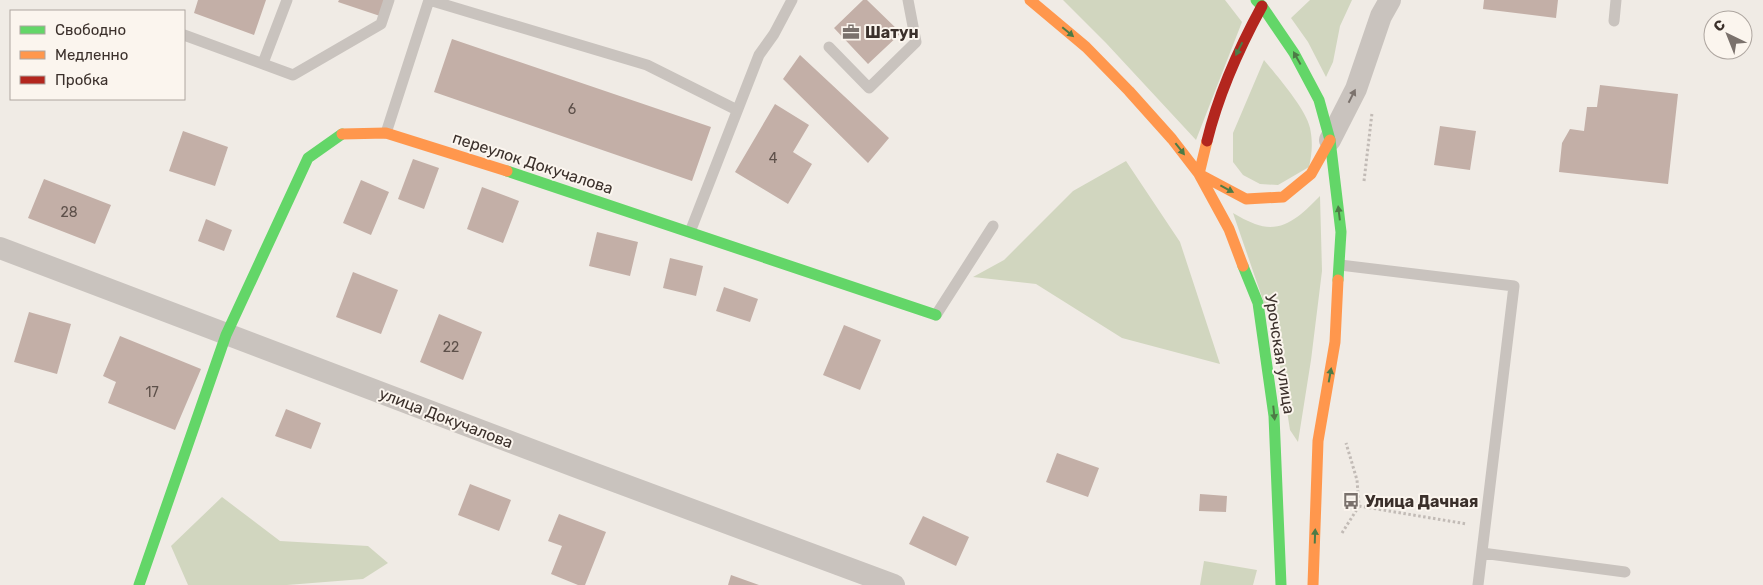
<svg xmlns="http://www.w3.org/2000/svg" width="1763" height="585" font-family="Rubik,sans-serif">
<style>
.green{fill:#d1d6bf}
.building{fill:#c3afa7}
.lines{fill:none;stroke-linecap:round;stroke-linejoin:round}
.path{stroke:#c2bbb6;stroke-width:3;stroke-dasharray:2.5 2.5;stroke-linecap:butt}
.lane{stroke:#c9c3be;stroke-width:11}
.street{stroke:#c9c3be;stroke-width:22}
.fast{stroke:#63d668;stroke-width:11}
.slow{stroke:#ff974d;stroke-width:11}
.jam{stroke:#b3261e;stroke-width:11}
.oneway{fill:#4d7b46}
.oneway2{fill:#7b726d}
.labels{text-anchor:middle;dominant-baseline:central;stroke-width:4;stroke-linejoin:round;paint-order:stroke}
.number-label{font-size:14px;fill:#5d504a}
.poi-label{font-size:16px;font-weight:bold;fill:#3b302b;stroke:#fbf5ee;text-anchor:start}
.street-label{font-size:16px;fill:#3b302b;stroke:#fbf5ee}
</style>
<rect width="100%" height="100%" fill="#f0ebe5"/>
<path class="green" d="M1063 0H1225L1242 22 1196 140 1106 43Z
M1310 0H1352L1340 26 1333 62 1326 77 1308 42 1291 18Z
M1264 60C1277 76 1306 109 1310 128 1313 142 1312 154 1309 167L1278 185 1260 184 1243 175 1233 162V133Z
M1126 161 1180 242 1220 364 1122 338 1036 284 973 277 1004 260 1073 191Z
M1320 196 1322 271 1311 360 1298 442 1290 430 1275 335 1233 213C1240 217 1247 221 1255 224 1283 235 1302 214 1320 196Z
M222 497 280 541 368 546 388 563 363 579 287 585H188L171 546Z
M1204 561 1257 570 1253 585H1200Z"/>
<path class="building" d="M198 0H266L254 35 194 13Z
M339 0H386L380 16 338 2Z
M863 0H867L901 33 868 64 834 28Z
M1484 0H1558L1556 18 1483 9Z
M452 39 711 127 692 181 434 92Z
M800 55 889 138 868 163 783 79Z
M1600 85 1678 94 1668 184 1559 172 1562 143 1570 129 1584 131 1587 107H1597Z
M775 104 809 125 793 152 812 164 788 204 735 172Z
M1440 126 1476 131 1470 170 1434 165Z
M183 131 228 147 215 186 169 171Z
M413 159 439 168 424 209 398 199Z
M44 179 111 205 95 244 28 218Z
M361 180 389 192 371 235 343 223Z
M482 187 519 201 503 243 467 229Z
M206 219 232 230 224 251 198 241Z
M597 232 638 242 630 276 589 266Z
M670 258 703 266 696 296 663 288Z
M353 272 398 290 381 334 336 317Z
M724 287 758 299 750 322 716 311Z
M29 312 71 324 57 374 14 362Z
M439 314 482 332 463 380 420 362Z
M844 325 881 340 860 390 823 375Z
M120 336 201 369 175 430 108 403 116 382 103 376Z
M286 409 321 423 311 449 275 436Z
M1057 453 1099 468 1088 497 1046 482Z
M470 484 511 500 499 531 458 515Z
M1200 494 1227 496 1226 512 1199 511Z
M559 514 606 532 585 585H578L551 574 562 546 548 541Z
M923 516 969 537 956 566 909 544Z
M731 575 759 585H728Z"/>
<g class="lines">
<path class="path" d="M1364 181 1372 113
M1359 506 1467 524
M1342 533 1359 506 1357 480 1346 443"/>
<path class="lane" d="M429 0 647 65 737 110
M1614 21 1616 0
M184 35 293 75 381 24 389 0
M829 47 869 88 916 42 908 0
M263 63 287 0
M386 133 429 0
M690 232 759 55 774 34 792 0
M1340 265 1514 286 1478 585
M936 315 993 226
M1482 553 1625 572"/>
<path class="street" d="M1330 140 1356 89 1381 16 1390 0
M0 248 582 469 894 585"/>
<path class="fast" d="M1256 0 1262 6 1294 53 1319 100 1330 140 1341 232 1338 280
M507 171 936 315
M1243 266 1258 303 1274 416 1281 585
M139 585 226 335 308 158 342 134"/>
<path class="slow" d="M1030 0 1086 47 1129 91 1172 139 1199 174 1229 229 1243 266
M342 134 386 133 507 171
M1207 141 1199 174 1246 199 1283 197 1311 174 1330 140
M1313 585 1318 441 1335 342 1338 280"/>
<path class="jam" d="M1207 141C1219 92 1238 50 1262 6"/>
</g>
<defs><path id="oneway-solid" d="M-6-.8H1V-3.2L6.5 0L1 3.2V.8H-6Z" transform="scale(1.25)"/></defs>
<g class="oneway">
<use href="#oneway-solid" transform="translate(1068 32) rotate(40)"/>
<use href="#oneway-solid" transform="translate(1239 49) rotate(117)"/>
<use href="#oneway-solid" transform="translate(1297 58) rotate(-119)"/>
<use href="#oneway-solid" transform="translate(1180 149) rotate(52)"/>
<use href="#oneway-solid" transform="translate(1227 189) rotate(28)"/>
<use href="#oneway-solid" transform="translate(1339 213) rotate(-97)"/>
<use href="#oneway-solid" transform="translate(1330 375) rotate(-80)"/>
<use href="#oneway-solid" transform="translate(1274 413) rotate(84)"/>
<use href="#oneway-solid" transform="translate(1315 536) rotate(-88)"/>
</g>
<use class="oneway2" href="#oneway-solid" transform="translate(1352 96) rotate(-63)"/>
<defs>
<g id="office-bare" transform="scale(1.35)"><path d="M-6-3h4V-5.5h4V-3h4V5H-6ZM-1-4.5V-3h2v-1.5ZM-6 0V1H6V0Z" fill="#7a716c" stroke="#fbf5ee" stroke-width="2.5" paint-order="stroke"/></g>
<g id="bus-bare" transform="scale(1.35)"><path d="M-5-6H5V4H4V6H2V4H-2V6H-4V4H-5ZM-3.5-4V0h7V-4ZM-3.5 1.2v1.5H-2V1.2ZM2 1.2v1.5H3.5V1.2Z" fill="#7a716c" stroke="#fbf5ee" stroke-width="2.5" paint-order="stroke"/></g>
</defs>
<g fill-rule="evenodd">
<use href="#office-bare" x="851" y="32"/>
<use href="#bus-bare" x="1351" y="501"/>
</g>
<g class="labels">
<g class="number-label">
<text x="572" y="109">6</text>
<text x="773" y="158">4</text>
<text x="69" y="212">28</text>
<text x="451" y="347">22</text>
<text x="152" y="392">17</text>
</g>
<g class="poi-label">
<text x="865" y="32">Шатун</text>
<text x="1365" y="501">Улица Дачная</text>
</g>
<g class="street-label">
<text transform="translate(533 163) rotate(18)">переулок Докучалова</text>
<text transform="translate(1280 354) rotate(81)">Урочская улица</text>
<text transform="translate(446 418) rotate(21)">улица Докучалова</text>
</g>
</g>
<rect x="10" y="10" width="175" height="90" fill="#fbf5ee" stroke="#aea6a0"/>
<rect x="20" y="26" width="25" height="8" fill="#63d668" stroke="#aea6a0"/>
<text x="55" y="35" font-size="15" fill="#3b302b">Свободно</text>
<rect x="20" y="51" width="25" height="8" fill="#ff974d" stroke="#aea6a0"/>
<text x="55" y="60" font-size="15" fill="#3b302b">Медленно</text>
<rect x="20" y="76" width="25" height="8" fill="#b3261e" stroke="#aea6a0"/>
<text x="55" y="85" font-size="15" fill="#3b302b">Пробка</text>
<g transform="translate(1728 35) rotate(317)"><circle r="24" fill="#fbf5ee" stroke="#aea6a0"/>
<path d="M0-4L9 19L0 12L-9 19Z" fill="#7a716c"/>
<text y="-8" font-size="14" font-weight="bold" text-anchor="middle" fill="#3b302b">С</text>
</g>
</svg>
